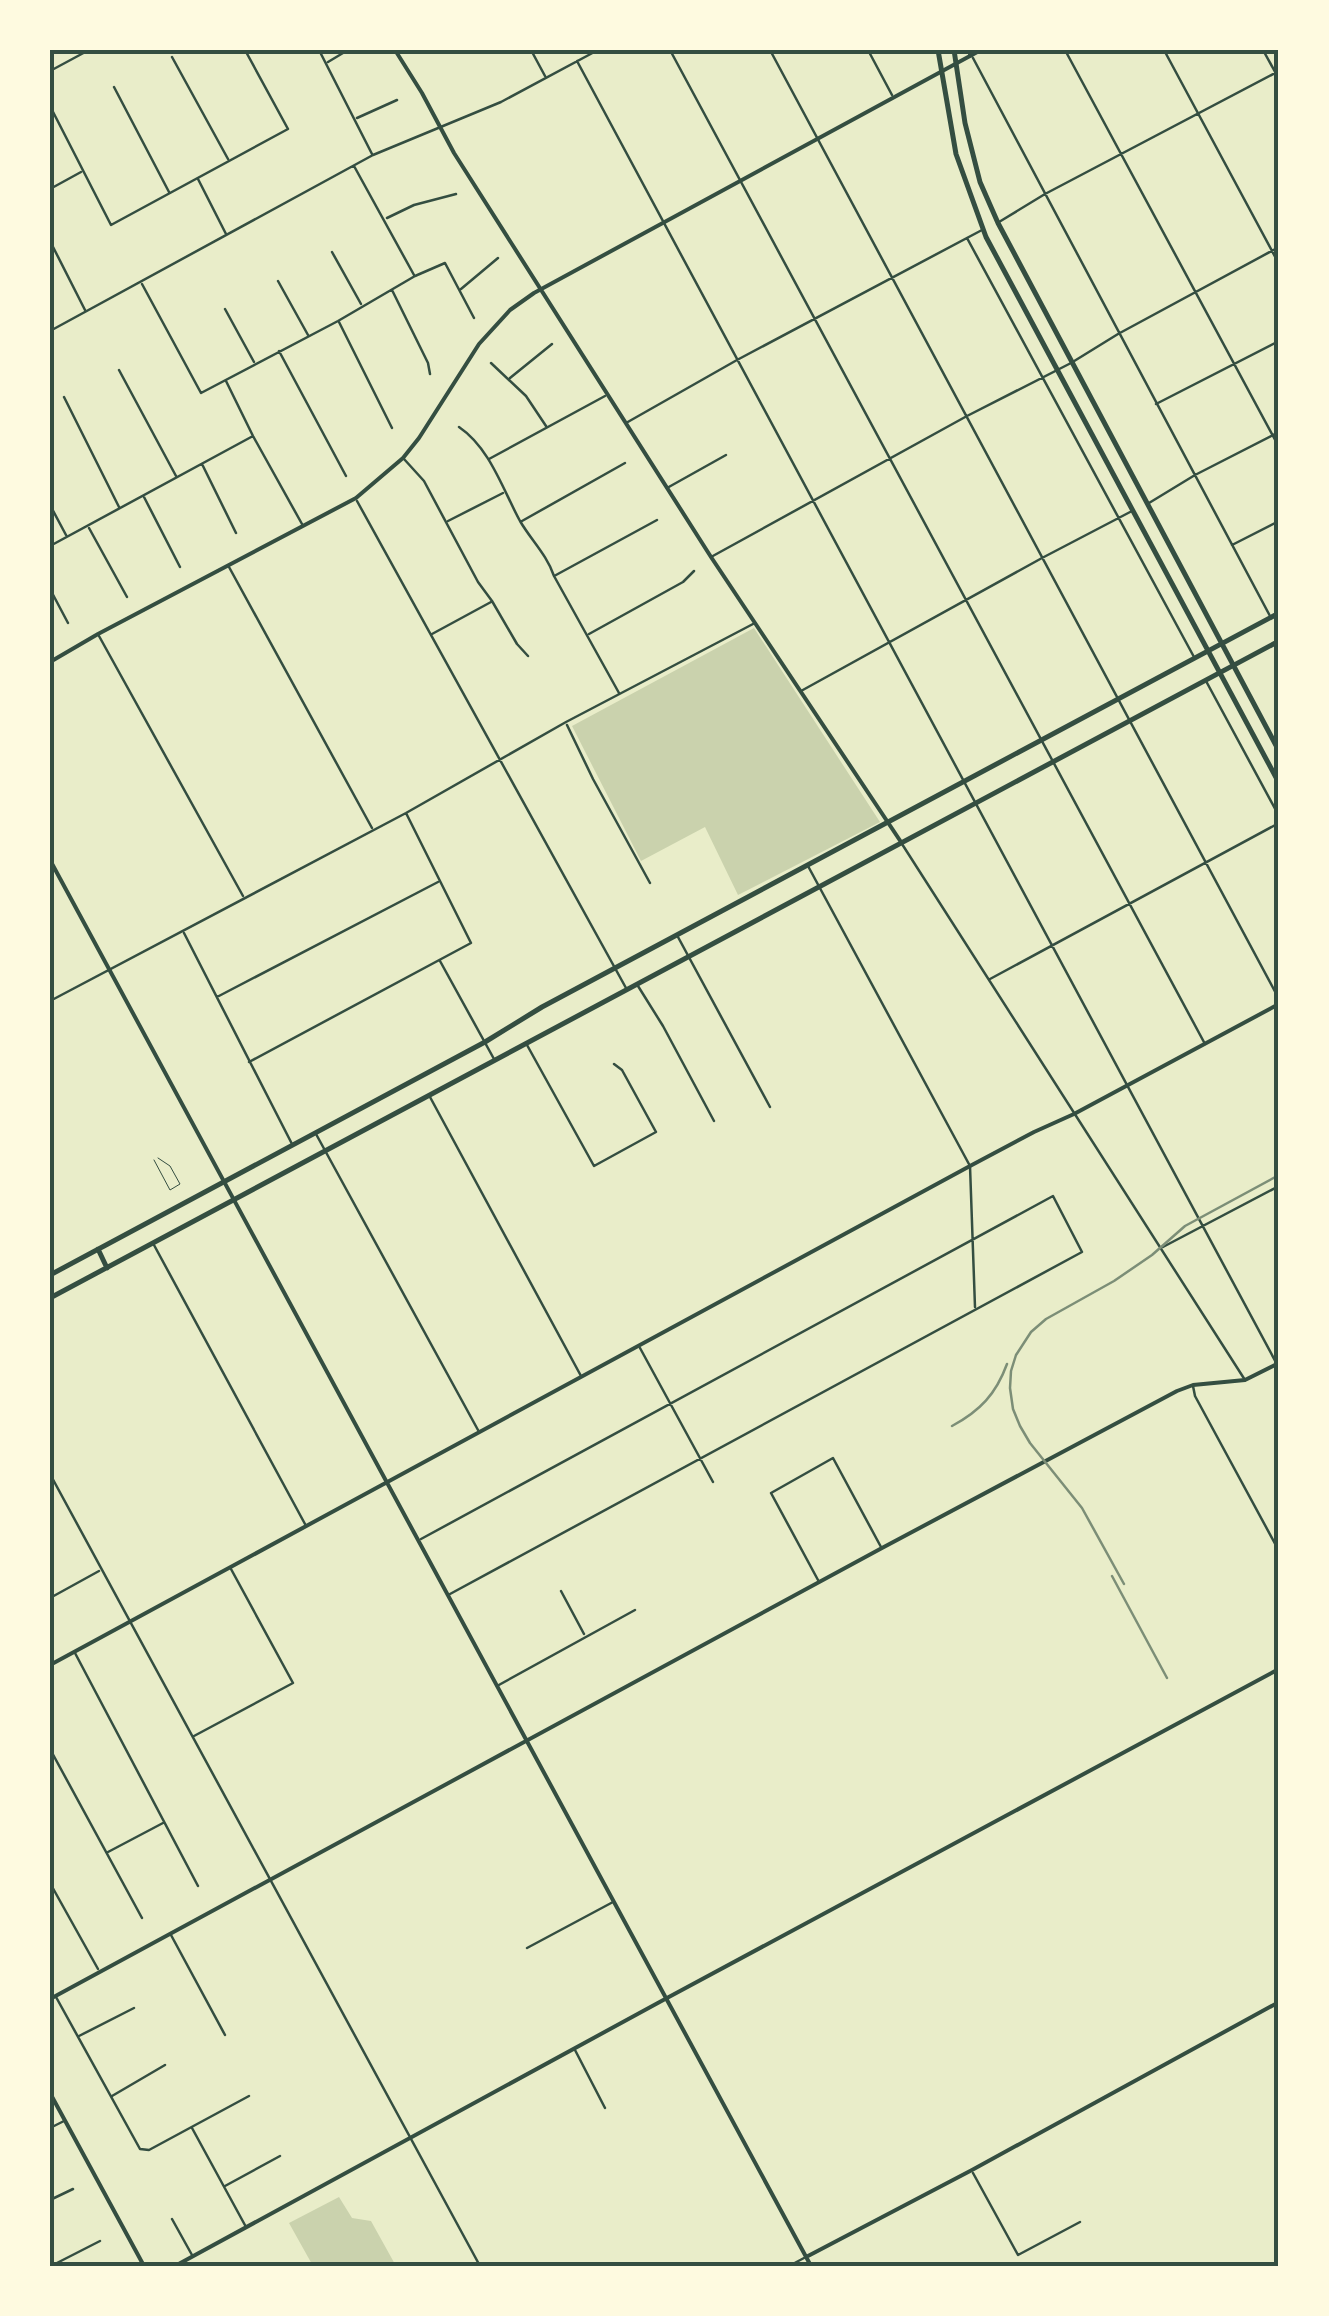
<svg xmlns="http://www.w3.org/2000/svg" width="1329" height="2316" font-family="'Playfair Display',serif">
<style>
.green{fill:#cad2ad}
.lines{fill:none;stroke-linecap:round;stroke-linejoin:round}
.service{stroke:#344e41;stroke-width:1}
.minor{stroke:#344e41;stroke-width:2.5}
.tertiary{stroke:#344e41;stroke-width:4}
.primary{stroke:#344e41;stroke-width:5}
.rail{stroke:#7c8e77;stroke-width:2.5}
.neatline{fill:none;stroke:#344e41;stroke-width:4}
</style>
<rect width="100%" height="100%" fill="#e9edc9"/>
<path class="green" d="M754 628 880 822 738 895 705 827 641 861 572 726Z
M339 2197 352 2218 371 2221 396 2266H313L289 2223Z"/>
<g class="lines">
<path class="service" d="M154 1160 170 1190 180 1184 170 1166 158 1158"/>
<path class="minor" d="M319 50 372 154
M531 50 545 76
M670 50 1205 1044
M770 50 1279 999
M868 50 892 95
M1065 50 1279 447
M1164 50 1279 264
M1263 50 1279 79
M172 57 228 159
M973 58 1270 616
M577 61 1279 1368
M328 62 348 50
M50 71 89 50
M114 87 169 192
M50 106 111 225 288 129 245 50
M357 118 397 100
M354 166 414 275
M198 179 226 234
M50 189 81 172
M387 218 414 205 456 194
M999 222 1045 194 1279 71
M967 238 1194 657
M50 241 85 310
M332 252 361 304
M278 281 308 335
M142 284 201 393 338 321 415 276 445 263 474 318
M461 289 498 258
M392 290 428 363 430 374
M225 309 254 362
M339 322 392 428
M50 331 373 155 501 102 598 50
M279 351 346 476
M491 363 526 396 546 426
M119 370 176 476
M510 378 552 344
M226 381 253 436 302 524
M64 397 119 507
M1156 404 1279 341
M626 423 737 360 982 230
M459 427C490 448 503 490 520 521 531 540 547 555 554 576L619 693
M404 459 424 481 478 582 492 601 517 644 528 656
M489 459 605 396
M202 464 236 533
M667 488 726 455
M144 497 180 567
M357 501 626 988
M1149 503 1195 475 1279 432
M50 505 66 535
M448 521 503 493
M522 521 625 463
M89 528 127 597
M1232 545 1279 521
M50 546 253 436
M711 557 967 416 1071 363 1118 334 1279 247
M229 567 372 828
M556 575 657 520
M50 589 68 623
M432 634 491 602
M589 634 683 582 694 571
M99 636 243 896
M1206 681 1279 816
M801 691 1042 558 1132 511
M567 725 593 779 650 883
M902 844 1245 1380
M808 866 970 1166 975 1307
M184 933 292 1144
M678 937 770 1107
M440 961 494 1059
M990 979 1279 823
M638 986 663 1026 714 1121
M217 997 438 882
M50 1001 406 813 566 722 753 624
M527 1045 594 1166 656 1132 622 1070 614 1064
M249 1062 471 943 406 813
M430 1097 581 1376
M316 1134 478 1430
M154 1245 305 1524
M1161 1248 1279 1186
M640 1348 713 1482
M1193 1386 1195 1396 1279 1551
M50 1474 480 2266
M421 1539 1053 1196 1082 1252 450 1594
M818 1580 771 1493 833 1458 881 1547
M561 1591 584 1634
M50 1598 99 1571
M75 1653 198 1886
M497 1686 635 1610
M194 1736 293 1683 231 1569
M50 1749 142 1918
M108 1852 163 1823
M50 1883 98 1969
M171 1935 225 2035
M527 1948 613 1902
M56 1997 140 2149 149 2150 249 2096
M79 2036 134 2008
M575 2050 605 2108
M112 2096 165 2065
M50 2128 64 2121
M192 2128 246 2227
M973 2173 1018 2255 1080 2222
M225 2186 280 2156
M50 2200 73 2189
M172 2219 192 2255
M51 2266 100 2241
M789 2266 804 2258"/>
<path class="tertiary" d="M395 50 422 93 454 153 711 557 901 842
M50 662 98 634 356 498 403 458 419 438 479 344 510 310 534 293 981 50
M50 860 811 2266
M50 1665 970 1166 1034 1132 1074 1114 1279 1004
M50 1999 882 1548 1177 1391 1193 1385 1245 1380 1279 1363
M50 2093 144 2266
M808 2256 972 2170 1279 2002
M175 2266 667 1998 1279 1669"/>
<path class="primary" d="M938 50 956 154 986 237 1279 783
M954 50 965 123 980 182 998 223 1279 751
M969 50 971 55
M98 1249 107 1268
M50 1275 485 1042 542 1007 1279 613
M50 1298 1279 641"/>
<path class="rail" d="M952 1426C980 1411 996 1394 1007 1364
M1112 1576 1167 1678
M1124 1584 1082 1508 1030 1443 1020 1426 1013 1409 1010 1388 1011 1371 1016 1355 1031 1332 1046 1319 1114 1281 1152 1255 1185 1226 1279 1175"/>
</g>
<rect width="1329" height="2316" fill="none" stroke="#fefae0" stroke-width="105"/>
<rect x="52" y="52" width="1224" height="2212" class="neatline"/>
</svg>
